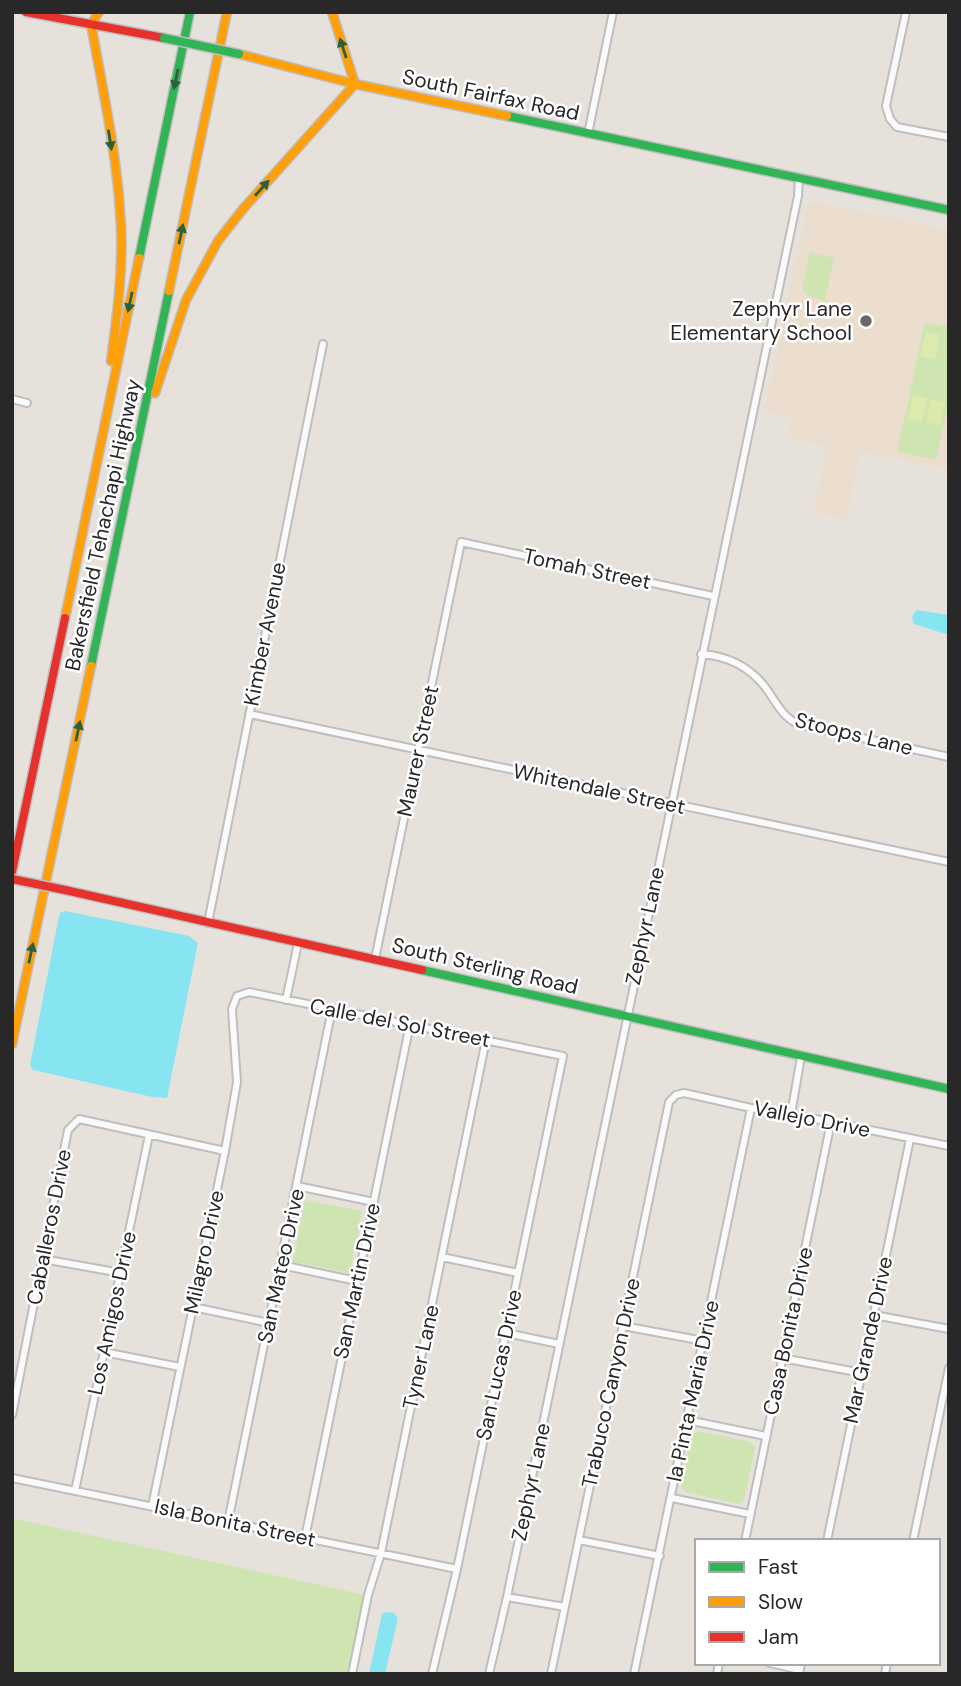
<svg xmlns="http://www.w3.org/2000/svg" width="961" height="1686" font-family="'DM Sans',sans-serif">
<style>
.education{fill:#ecdecf}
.green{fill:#cee5b1}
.pitch{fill:#ddeaae}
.water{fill:#87e5f1}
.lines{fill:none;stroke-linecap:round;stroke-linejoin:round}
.street-casing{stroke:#bfbebf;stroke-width:10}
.fast-casing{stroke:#bfbebf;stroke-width:11}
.slow-casing{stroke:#bfbebf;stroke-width:11}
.jam-casing{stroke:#bfbebf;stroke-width:11}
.street{stroke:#fbfafa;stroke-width:6}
.fast{stroke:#30b455;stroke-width:8}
.slow{stroke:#ff9f0a;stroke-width:8}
.jam{stroke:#e5322d;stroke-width:8}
.fast-bridge-casing{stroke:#bfbebf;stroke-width:11;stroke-linecap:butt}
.jam-bridge-casing{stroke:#bfbebf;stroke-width:11;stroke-linecap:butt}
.fast-bridge{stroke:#30b455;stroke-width:8}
.jam-bridge{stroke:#e5322d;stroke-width:8}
.oneway{fill:#2b603a}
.poi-dot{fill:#6b6967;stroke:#fff;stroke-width:2.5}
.labels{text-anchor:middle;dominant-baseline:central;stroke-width:5;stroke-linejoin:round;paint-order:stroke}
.street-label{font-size:21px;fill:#282828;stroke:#fff}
.poi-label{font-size:21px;fill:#282828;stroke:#fff;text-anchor:end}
</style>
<rect width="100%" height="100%" fill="#e7e1dc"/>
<path class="education" d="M814 202 949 230V470L860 451 847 519 813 512 827 446 795 439 788 434 791 417 764 411 807 206Z"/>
<path class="green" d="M810 252 834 258 825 301 809 296 802 289Z
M925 322 949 327V401L936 460 897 452Z
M305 1200 362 1211 350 1273 293 1262Z
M698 1431 751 1442 755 1448 744 1500 738 1504 685 1492 681 1487 691 1435Z
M12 1518 365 1595 349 1674H12Z"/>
<path class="pitch" d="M926 332 940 335 935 359 920 356Z
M913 395 927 398 922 422 908 419Z
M931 399 945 402 940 425 926 422Z"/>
<path class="water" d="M916 610 949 615V635L914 624 912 617Z
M65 911 189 936 198 943 167 1098 152 1097 33 1070 30 1065 59 916 61 912Z
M386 1612 394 1613 398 1618 385 1674H369L382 1614Z"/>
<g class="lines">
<g class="street-casing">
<path id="street" d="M906 12 886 106 890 119 897 127 949 137
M588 134 613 12
M12 399 27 403
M701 654C729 656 752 668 768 691 777 704 783 717 798 724L949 757
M249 714 949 862
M208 923 323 344
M375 959 461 542 713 596
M286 1000 298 943
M791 1114 801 1057
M297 1186 374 1202
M442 1257 518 1273
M43 1259 121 1273
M281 1265 357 1281
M193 1307 269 1323
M874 1315 949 1329
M623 1326 704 1341
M506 1333 559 1344
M104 1352 180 1367
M782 1358 862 1373
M12 1415 68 1130 79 1119 225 1151
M687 1420 766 1436
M12 1478 457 1569
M75 1491 149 1135
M672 1498 750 1514
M152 1506 225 1151 237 1082 232 1009 237 996 249 992 563 1056 457 1569 432 1674
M228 1522 332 1009
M305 1538 410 1024
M579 1540 660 1556
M745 1541 831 1122
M827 1541 910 1139
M913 1541 949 1368
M507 1597 565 1607
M770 1663 800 1670
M352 1674 368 1595 381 1553 486 1040
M489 1674 507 1597 798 196 799 178
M551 1674 669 1102 676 1095 684 1093 751 1108 791 1114 949 1146
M634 1674 751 1108
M717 1674 719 1663
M799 1674 801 1663
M885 1674 887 1663"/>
</g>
<g class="fast-casing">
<path id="fast" d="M507 116 949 210
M139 258 190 12
M91 666 169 291
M422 970 949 1089"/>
</g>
<g class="slow-casing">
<path id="slow" d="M99 12 91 24C103 91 118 158 121 227 123 272 117 317 111 361
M239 54 355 84 507 116
M169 291 227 12
M155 393 186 300 218 241 243 209 355 84 332 12
M65 618 139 258
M12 1044 91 666"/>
</g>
<g class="jam-casing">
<path id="jam" d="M26 12 164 38
M12 872 65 618
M65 890 422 970"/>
</g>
<use href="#street" class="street"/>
<use href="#fast" class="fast"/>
<use href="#slow" class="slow"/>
<use href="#jam" class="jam"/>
<g class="fast-bridge-casing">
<path id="fast-bridge" d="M164 38 239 54"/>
</g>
<g class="jam-bridge-casing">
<path id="jam-bridge" d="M12 879 65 890"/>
</g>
<use href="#fast-bridge" class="fast-bridge"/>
<use href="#jam-bridge" class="jam-bridge"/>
</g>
<defs><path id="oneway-solid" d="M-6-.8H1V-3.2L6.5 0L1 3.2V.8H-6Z" transform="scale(1.75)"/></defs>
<g class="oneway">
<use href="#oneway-solid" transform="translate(343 48) rotate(-108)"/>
<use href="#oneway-solid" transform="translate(176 79) rotate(102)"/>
<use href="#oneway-solid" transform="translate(110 140) rotate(81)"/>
<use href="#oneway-solid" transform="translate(262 188) rotate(-48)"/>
<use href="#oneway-solid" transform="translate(181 234) rotate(-78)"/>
<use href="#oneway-solid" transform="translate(130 302) rotate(102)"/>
<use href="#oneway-solid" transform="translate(78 731) rotate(-78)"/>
<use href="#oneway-solid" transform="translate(31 953) rotate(-78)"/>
</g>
<circle class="poi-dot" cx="866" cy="321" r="7"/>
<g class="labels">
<g class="street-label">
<text transform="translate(491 95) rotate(12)">South Fairfax Road</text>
<text transform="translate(103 525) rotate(-78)">Bakersfield Tehachapi Highway</text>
<text transform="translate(587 569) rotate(12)">Tomah Street</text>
<text transform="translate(265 634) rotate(-79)">Kimber Avenue</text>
<text transform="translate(854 734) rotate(14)">Stoops Lane</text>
<text transform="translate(418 751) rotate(-78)">Maurer Street</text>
<text transform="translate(599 789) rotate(12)">Whitendale Street</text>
<text transform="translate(645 926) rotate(-78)">Zephyr Lane</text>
<text transform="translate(485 966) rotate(13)">South Sterling Road</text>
<text transform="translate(400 1023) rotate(11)">Calle del Sol Street</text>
<text transform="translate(812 1119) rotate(11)">Vallejo Drive</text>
<text transform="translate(49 1227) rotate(-79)">Caballeros Drive</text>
<text transform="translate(204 1252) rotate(-78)">Milagro Drive</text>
<text transform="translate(281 1266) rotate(-78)">San Mateo Drive</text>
<text transform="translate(357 1281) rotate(-78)">San Martin Drive</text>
<text transform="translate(112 1313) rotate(-78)">Los Amigos Drive</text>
<text transform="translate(788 1331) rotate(-78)">Casa Bonita Drive</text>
<text transform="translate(868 1340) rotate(-78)">Mar Grande Drive</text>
<text transform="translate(421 1357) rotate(-78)">Tyner Lane</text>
<text transform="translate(499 1365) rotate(-78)">San Lucas Drive</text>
<text transform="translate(611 1383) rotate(-78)">Trabuco Canyon Drive</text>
<text transform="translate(693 1391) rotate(-78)">la Pinta Maria Drive</text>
<text transform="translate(531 1482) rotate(-78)">Zephyr Lane</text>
<text transform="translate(235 1523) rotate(12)">Isla Bonita Street</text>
</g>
<g class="poi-label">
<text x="852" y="309">Zephyr Lane<tspan x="852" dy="24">Elementary School</tspan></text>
</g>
</g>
<rect width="961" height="1686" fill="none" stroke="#282828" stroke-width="28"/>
<rect x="695" y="1539" width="245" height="126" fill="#ffffff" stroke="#a9a9a9" stroke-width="2"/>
<rect x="709" y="1562" width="35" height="10" fill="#30b455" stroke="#a9a9a9" stroke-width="2"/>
<text x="758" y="1574" font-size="21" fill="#282828">Fast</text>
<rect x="709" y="1597" width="35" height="10" fill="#ff9f0a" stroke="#a9a9a9" stroke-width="2"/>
<text x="758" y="1609" font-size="21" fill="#282828">Slow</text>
<rect x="709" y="1632" width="35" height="10" fill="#e5322d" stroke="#a9a9a9" stroke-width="2"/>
<text x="758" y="1644" font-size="21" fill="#282828">Jam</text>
</svg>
